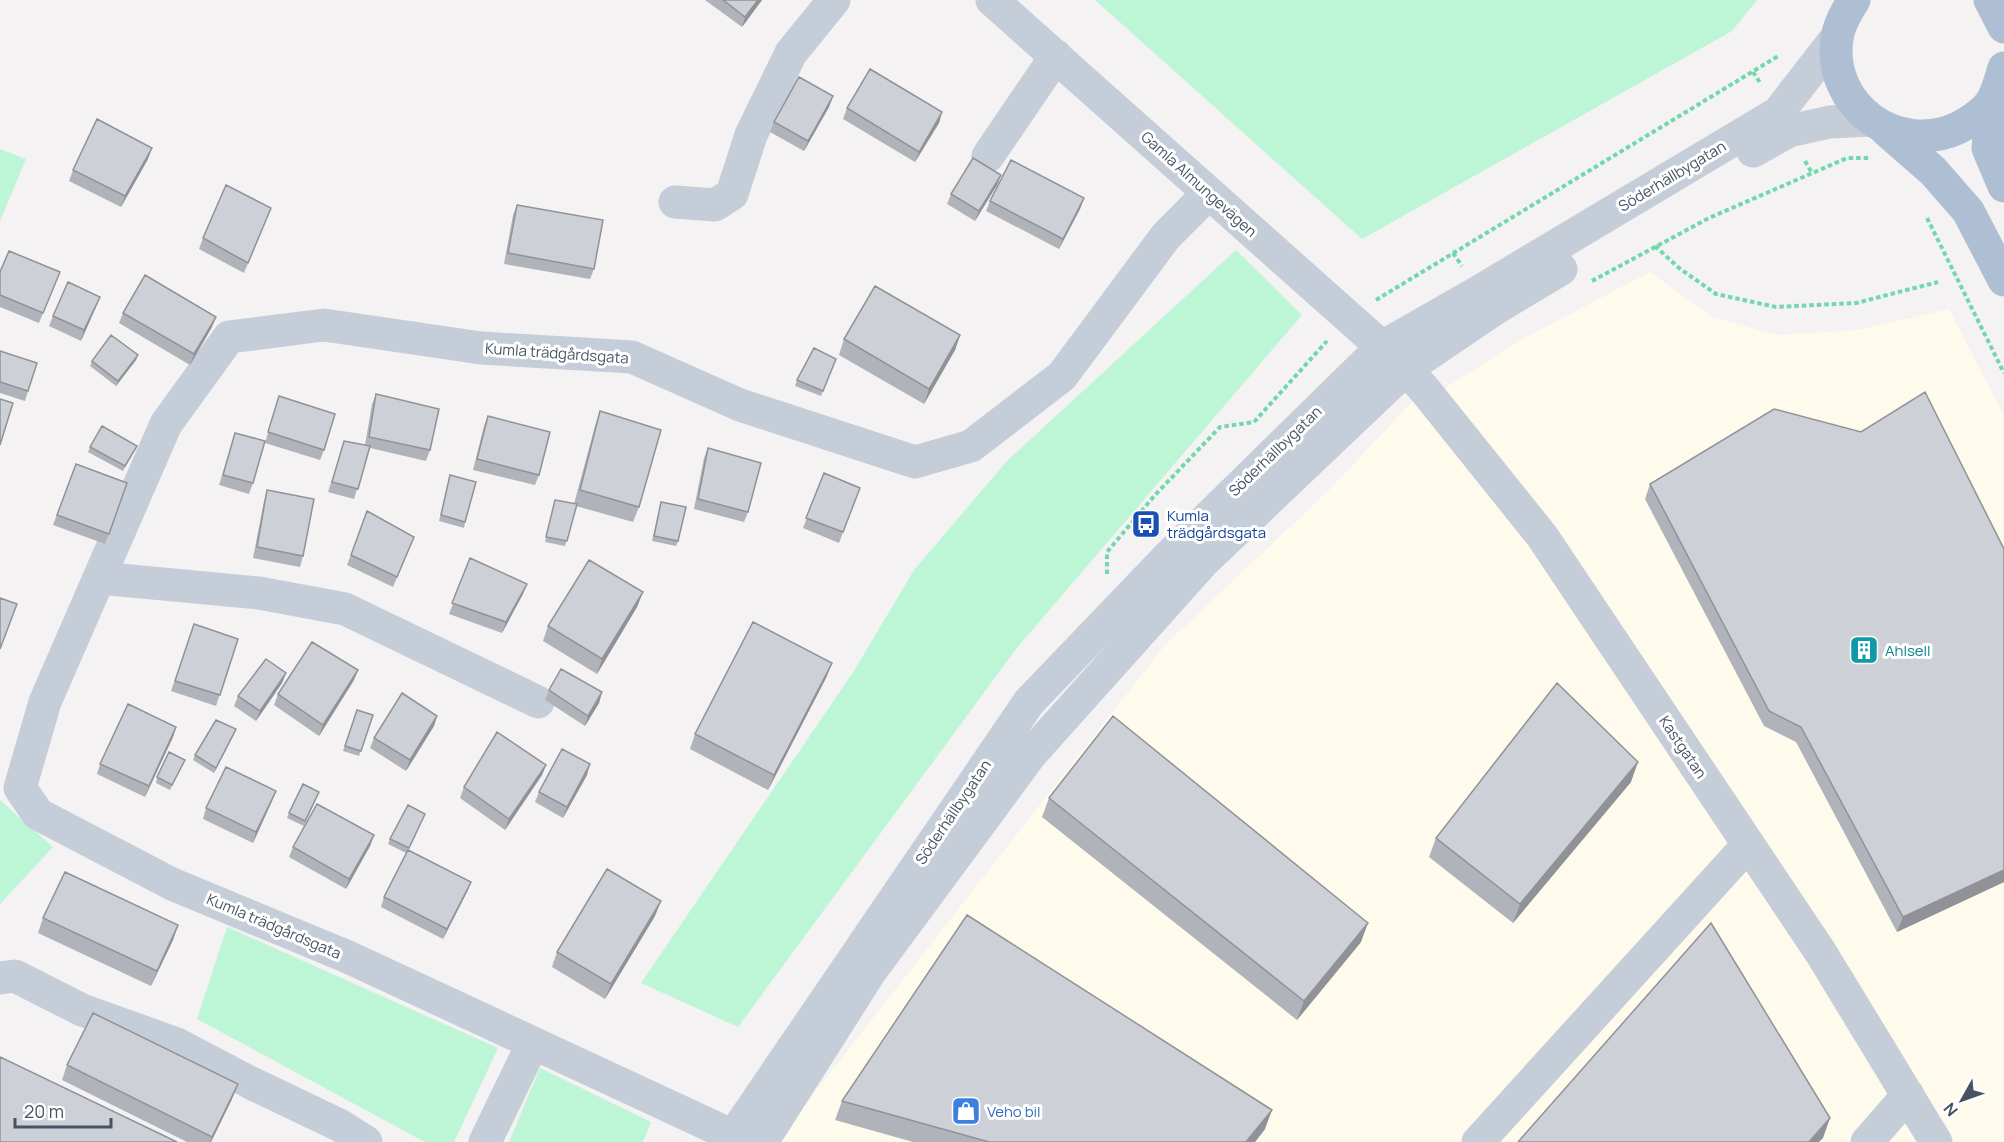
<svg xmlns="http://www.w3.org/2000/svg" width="2004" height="1142" font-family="Manrope,sans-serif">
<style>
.commercial{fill:#fefaec}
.green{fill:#bdf5d7}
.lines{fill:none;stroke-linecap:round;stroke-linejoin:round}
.path{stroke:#71d8ac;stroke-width:4;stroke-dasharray:4.5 3;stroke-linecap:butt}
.minor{stroke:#c5cdd8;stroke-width:33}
.major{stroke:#afbfd3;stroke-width:33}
.wall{fill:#b1b3ba}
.shaded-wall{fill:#909297}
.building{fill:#ced0d8;stroke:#909297;stroke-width:1.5}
.labels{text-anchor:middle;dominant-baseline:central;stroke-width:6;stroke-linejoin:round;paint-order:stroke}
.street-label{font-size:15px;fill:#475362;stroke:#fff}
.transit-label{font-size:15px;fill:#164399;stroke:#fff;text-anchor:start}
.culture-label{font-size:15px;fill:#0d838f;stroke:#fff;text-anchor:start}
.shop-label{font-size:15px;fill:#366cbe;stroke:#fff;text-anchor:start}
</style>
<rect width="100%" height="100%" fill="#f4f2f2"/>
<path class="commercial" d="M1650 272 1712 317 1778 335 1859 330 1949 309 2004 416V1142H776L1165 645 1329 490 1424 389 1908 1093 1901 1052 1845 963 1440 391 1528 336Z"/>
<path class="green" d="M1095 0H1757L1732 31 1362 239Z
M0 149 26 159 0 221Z
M1236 250 1302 315 1016 649 738 1027 641 983 854 671 914 570 1007 461Z
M0 800 53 847 0 904Z
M227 927 498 1048 454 1142H425L197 1019Z
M540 1068 651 1122 643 1142H509Z"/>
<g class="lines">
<path class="path" d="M1753 72 1761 84
M1805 161 1812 173
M1927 218 2004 373
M1655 246 1679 268 1716 294 1776 307 1856 303 1938 282
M1453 253 1462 266
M1592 281 1709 218 1847 158H1869
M1376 300 1780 55
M1107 574V552L1155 495 1220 427 1254 422 1327 341"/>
<path class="minor" d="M992 0 1382 347 1406 369 1424 389 1542 536 1821 953 1936 1142
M1753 151 1789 131 1830 122 1871 120
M988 156 1056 56
M675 202 715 205 732 194 751 135 791 53 834 0
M99 578 259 593 345 609 538 702
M0 978 15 976 82 1010 177 1044 251 1083 339 1125 366 1142
M485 1142 533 1043
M729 1142 1029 702 1171 554 1382 347 1480 291 1778 113 1837 37
M746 1142 348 957 172 884 38 814 20 788 45 702 166 424 229 337 324 325 481 348 632 357 740 405 915 462 971 446 1062 376 1166 236 1209 193
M762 1142 870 972 1031 754 1204 561 1406 369 1493 310 1561 269
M1478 1142 1748 845
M1867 1142 1908 1095"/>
<path class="major" d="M1854 0C1846 12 1839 24 1837 38 1827 106 1897 156 1958 128 1971 121 1986 112 1993 99 1998 90 2001 78 2004 68
M1990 0 2004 27
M1993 99 1988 148 2004 186
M1886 130 1933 171 1968 211 2004 280"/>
</g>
<path class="wall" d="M705 0H762L742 27Z
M833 96 829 107 804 151 770 132 774 122Z
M847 108 942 112 939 123 915 162 843 119Z
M148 159 121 207 69 181 73 170Z
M1001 175 997 185 975 221 947 204 951 194Z
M1084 198 1080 209 1059 249 986 211 990 201Z
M517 205 594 269 590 279 504 264 513 215Z
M271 208 244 273 199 249 203 238Z
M0 272H60L39 323 0 307Z
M100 297 81 341 49 326 53 316Z
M123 313 212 327 190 365 119 323Z
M960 335 955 350 924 404 839 355 844 339Z
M0 351 28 391 25 401 0 393Z
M138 355 136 360 116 386 90 366 92 361Z
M836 359 821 396 795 386 797 380Z
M376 394 430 450 426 461 370 448 354 499 328 492 344 441 365 445 372 404Z
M279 396 324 450 320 460 265 443Z
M600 411 639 507 633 522 576 506 565 546 545 542 555 500 574 504 595 426Z
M488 416 539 475 535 485 473 470 484 426Z
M235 433 253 483 249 494 219 485Z
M137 446 123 471 88 452 90 447Z
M708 448 748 512 744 522 694 509 704 458Z
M76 464 127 483 105 544 53 525Z
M824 473 860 488 839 543 803 528Z
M450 475 465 522 464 528 439 521Z
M1650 484 2004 549V882L1897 932 1796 742 1764 726 1645 499Z
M267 490 303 556 300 567 253 558 264 501Z
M661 502 678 541 676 546 652 541Z
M367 511 410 547 393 587 347 565Z
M470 558 527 584 523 594 502 633 449 614Z
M643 592 637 607 597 674 543 641 548 626Z
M194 624 238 639 216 706 171 691Z
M832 663 826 678 768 790 690 749 695 734Z
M286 673 282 683 256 721 234 706 238 696Z
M354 680 319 736 274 705 278 694Z
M549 690 602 692 599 703 585 726 545 700Z
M357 710 373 715 359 756 343 751Z
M437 716 434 726 406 771 370 748 374 738Z
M176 727 173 737 145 797 97 774 100 764Z
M234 734 214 773 193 760 195 755Z
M185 760 170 790 156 783 157 777Z
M546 765 542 775 505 830 460 798 464 787Z
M587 775 563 818 535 802 539 792Z
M1631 782 1513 923 1429 857 1436 838Z
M317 797 304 826 287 818 289 813Z
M1049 798 1361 942 1297 1020 1042 817Z
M272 801 253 843 203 819 206 808Z
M425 814 408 850 471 882 467 892 443 939 381 907 384 897 406 853 388 844 390 839Z
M374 835 370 846 346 889 289 857 293 847Z
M655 916 605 999 552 967 557 952Z
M43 918 178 925 173 940 151 986 38 933Z
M67 1065 232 1099 211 1142H187L62 1080Z
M842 1101 1265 1129 1255 1142H913L835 1120Z"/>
<path class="shaded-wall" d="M758 0H762L742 27 745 17Z
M833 96 829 107 804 151 808 141Z
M942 112 939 123 915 162 919 152Z
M152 148 148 159 121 207 125 196Z
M1001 175 997 185 975 221 979 211Z
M1084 198 1080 209 1059 249 1063 239Z
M100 297 96 307 81 341 84 330Z
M216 317 212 327 190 365 194 354Z
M960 335 955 350 924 404 929 389Z
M138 355 136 360 116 386 118 381Z
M527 584 523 594 502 633 506 622Z
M643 592 637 607 597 674 602 659Z
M832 663 826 678 768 790 774 775Z
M358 670 354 680 319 736 323 725Z
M286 673 282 683 256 721 260 711Z
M602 692 599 703 585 726 588 716Z
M437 716 434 726 406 771 410 760Z
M176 727 173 737 145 797 149 786Z
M236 729 234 734 214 773 216 768Z
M1638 762 1631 782 1513 923 1520 904Z
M590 764 587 775 563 818 567 807Z
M546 765 542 775 505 830 509 819Z
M276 791 272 801 253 843 256 832Z
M374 835 370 846 346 889 349 879Z
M2004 870V882L1897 932 1903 917Z
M471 882 467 892 443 939 447 929Z
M661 901 655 916 605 999 611 984Z
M1368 923 1361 942 1297 1020 1304 1001Z
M178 925 173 940 151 986 157 971Z
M238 1084 232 1099 211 1142H210Z
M1272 1110 1265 1129 1255 1142H1246Z
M1830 1118 1823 1138 1819 1142H1809Z"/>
<path class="building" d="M723 0H758L745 17Z
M870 69 942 112 919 152 847 108Z
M799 77 833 96 808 141 774 122Z
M97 119 152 148 125 196 73 170Z
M973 158 1001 175 979 211 951 194Z
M1011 160 1084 198 1063 239 990 201Z
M226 185 271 208 248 263 203 238Z
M517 205 603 220 594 269 508 253Z
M9 251 60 272 43 313 0 295V272Z
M145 275 216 317 194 354 123 313Z
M68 282 100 297 84 330 53 316Z
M875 286 960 335 929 389 844 339Z
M111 335 138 355 118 381 92 361Z
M814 348 836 359 823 391 797 380Z
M0 351 37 363 28 391 0 382Z
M1925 392 2004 549V870L1903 917 1801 727 1769 711 1650 484 1774 409 1861 432Z
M376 394 439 409 430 450 369 437Z
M279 396 335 414 324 450 268 432Z
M0 399 13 403 0 445Z
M600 411 661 430 639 507 580 490Z
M488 416 550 432 539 475 477 459Z
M102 426 137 446 125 466 90 447Z
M235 433 265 441 253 483 223 475Z
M344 441 370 446 358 489 332 482Z
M708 448 761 463 748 512 698 499Z
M76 464 127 483 109 534 57 515Z
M824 473 860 488 843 532 806 518Z
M450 475 476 482 465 522 441 515Z
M267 490 314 499 303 556 257 547Z
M555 500 577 504 567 541 546 537Z
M661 502 686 507 678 541 654 536Z
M367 511 414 537 397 577 351 555Z
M470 558 527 584 506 622 452 603Z
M589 560 643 592 602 659 548 626Z
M0 598 17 604 0 649Z
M753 622 832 663 774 775 695 734Z
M194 624 238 639 220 695 175 681Z
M312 642 358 670 323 725 278 694Z
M266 659 286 673 260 711 238 696Z
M561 669 602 692 588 716 549 690Z
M1557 683 1638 762 1520 904 1436 838Z
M402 693 437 716 410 760 374 738Z
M128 704 176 727 149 786 100 764Z
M357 710 373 715 361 751 345 746Z
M1113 716 1368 923 1304 1001 1049 798Z
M216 720 236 729 216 768 195 755Z
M497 732 546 765 509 819 464 787Z
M562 749 590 764 567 807 539 792Z
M169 752 185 760 172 785 157 777Z
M226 767 276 791 256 832 206 808Z
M303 784 319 792 305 821 289 813Z
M317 804 374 835 349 879 293 847Z
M408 805 425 814 409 848 390 839Z
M408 850 471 882 447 929 384 897Z
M607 869 661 901 611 984 557 952Z
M65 872 178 925 157 971 43 918Z
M967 915 1272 1110 1246 1142H989L842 1101Z
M1711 923 1830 1118 1809 1142H1518Z
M93 1013 238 1084 212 1137 67 1065Z
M0 1057 177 1142H0Z"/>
<defs>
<g id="bus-square" transform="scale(1.5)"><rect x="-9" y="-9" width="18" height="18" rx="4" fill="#1a4fb4" stroke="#fff"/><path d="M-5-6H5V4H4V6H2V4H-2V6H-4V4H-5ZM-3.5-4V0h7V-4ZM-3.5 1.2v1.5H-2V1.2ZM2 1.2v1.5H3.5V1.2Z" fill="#fff"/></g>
<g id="building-square" transform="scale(1.5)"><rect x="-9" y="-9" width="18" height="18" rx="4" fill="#0f9aa8" stroke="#fff"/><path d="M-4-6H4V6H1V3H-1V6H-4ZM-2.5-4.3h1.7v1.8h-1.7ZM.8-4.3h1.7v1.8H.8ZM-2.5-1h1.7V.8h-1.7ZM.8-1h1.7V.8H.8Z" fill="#fff"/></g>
<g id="shop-square" transform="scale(1.5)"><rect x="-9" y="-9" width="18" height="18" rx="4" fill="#3f7fe0" stroke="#fff"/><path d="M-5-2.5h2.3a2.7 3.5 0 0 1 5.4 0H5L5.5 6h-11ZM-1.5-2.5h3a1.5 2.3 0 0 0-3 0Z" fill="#fff"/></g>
</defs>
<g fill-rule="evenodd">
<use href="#bus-square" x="1146" y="524"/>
<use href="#building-square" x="1864" y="650"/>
<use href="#shop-square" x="966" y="1111"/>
</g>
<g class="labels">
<g class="street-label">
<text transform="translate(1672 176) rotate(-31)">Söderhällbygatan</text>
<text transform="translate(1199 184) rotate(42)">Gamla Almungevägen</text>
<text transform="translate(557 353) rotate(4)">Kumla trädgårdsgata</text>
<text transform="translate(1275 451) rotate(-44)">Söderhällbygatan</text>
<text transform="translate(1683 747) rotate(56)">Kastgatan</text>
<text transform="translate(953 812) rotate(-56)">Söderhällbygatan</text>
<text transform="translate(274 926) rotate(23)">Kumla trädgårdsgata</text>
</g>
<g class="transit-label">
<text x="1167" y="515">Kumla<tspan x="1167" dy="17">trädgårdsgata</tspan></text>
</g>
<g class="culture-label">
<text x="1885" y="650">Ahlsell</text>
</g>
<g class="shop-label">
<text x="987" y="1111">Veho bil</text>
</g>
</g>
<g transform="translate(1962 1100) rotate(230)" stroke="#ffffff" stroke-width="4.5" paint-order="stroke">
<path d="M0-4.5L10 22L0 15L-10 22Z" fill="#475362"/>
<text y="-9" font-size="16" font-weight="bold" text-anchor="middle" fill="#475362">N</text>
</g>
<path d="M15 1118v9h96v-9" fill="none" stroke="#475362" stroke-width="3"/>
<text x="24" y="1118" font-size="18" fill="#475362" stroke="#ffffff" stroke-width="4.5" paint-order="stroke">20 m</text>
</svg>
